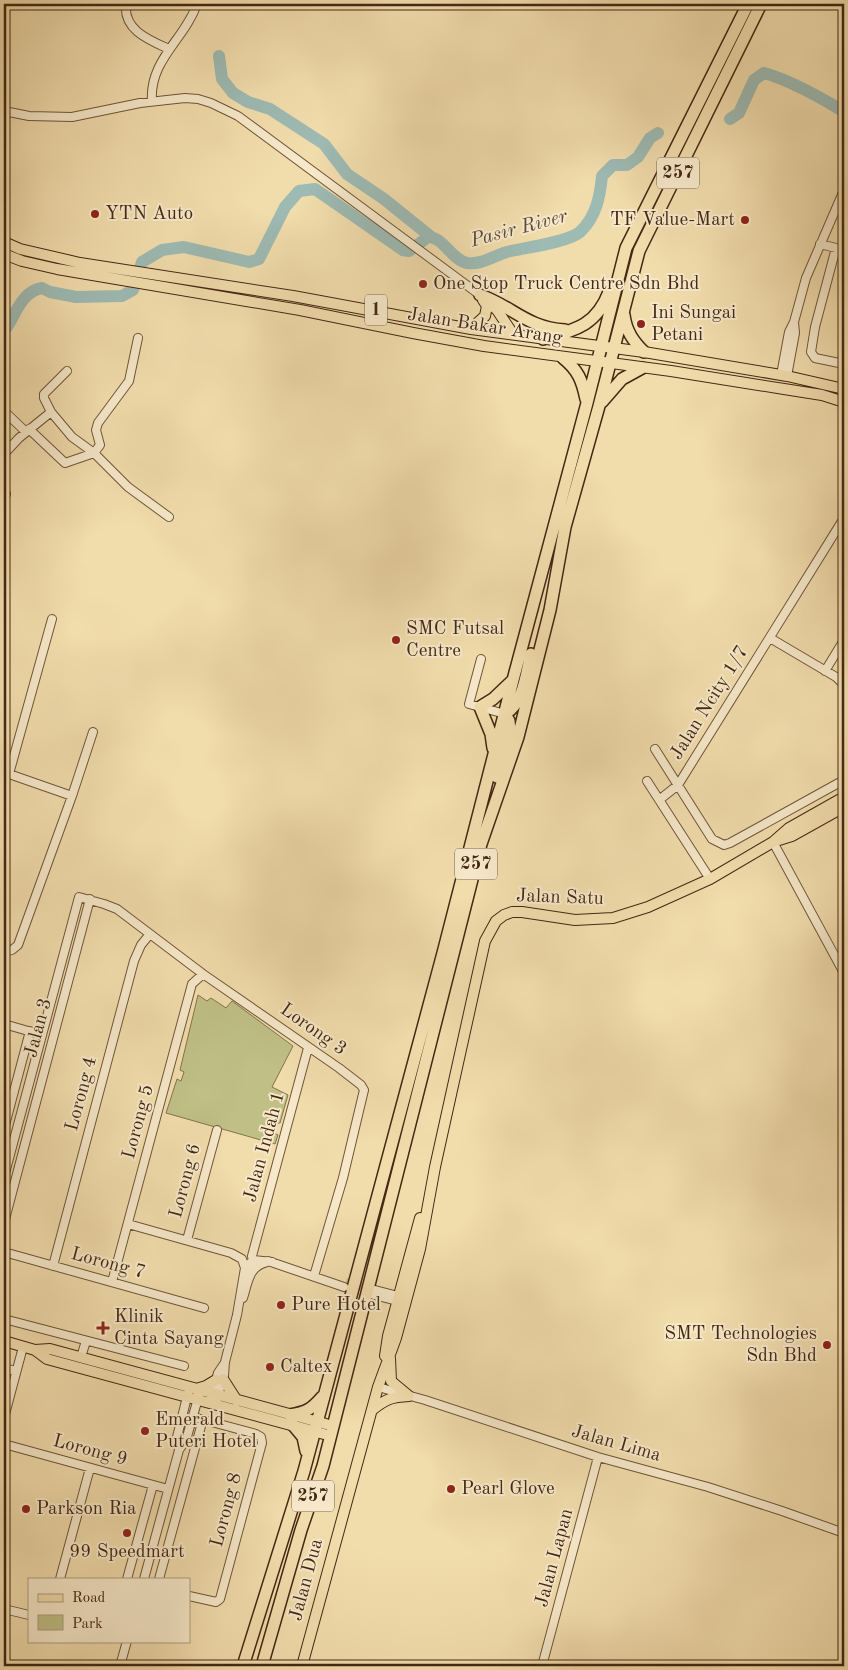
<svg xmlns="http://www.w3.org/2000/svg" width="848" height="1670" font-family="'Old Standard TT',serif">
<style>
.green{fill:#bfbf86;stroke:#82744c}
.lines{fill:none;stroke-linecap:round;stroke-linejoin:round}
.river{stroke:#9dbab3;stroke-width:12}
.minor-tunnel{stroke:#ceb88d;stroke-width:8;stroke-dasharray:8 4;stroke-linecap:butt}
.minor-casing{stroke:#6f5539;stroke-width:10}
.major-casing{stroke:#442813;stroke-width:12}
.highway-casing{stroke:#442813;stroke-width:14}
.minor{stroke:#f6e8c9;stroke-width:8}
.major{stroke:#f1dcac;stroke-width:10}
.highway{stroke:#f1dcac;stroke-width:11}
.poi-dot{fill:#8f2418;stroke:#f6e8c9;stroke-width:2}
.labels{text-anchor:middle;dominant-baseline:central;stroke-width:4;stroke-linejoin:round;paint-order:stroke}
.shield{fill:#f6e8c9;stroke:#79624a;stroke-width:1}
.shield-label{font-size:18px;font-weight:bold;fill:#442813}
.poi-label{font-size:19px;fill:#442813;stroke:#f6e8c9;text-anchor:start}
.street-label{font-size:19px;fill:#442813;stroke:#f6e8c9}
.water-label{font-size:20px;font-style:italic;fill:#5a4c3b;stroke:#f6e8c9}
</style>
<rect width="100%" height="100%" fill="#f1dcac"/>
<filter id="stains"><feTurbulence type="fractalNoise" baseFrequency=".004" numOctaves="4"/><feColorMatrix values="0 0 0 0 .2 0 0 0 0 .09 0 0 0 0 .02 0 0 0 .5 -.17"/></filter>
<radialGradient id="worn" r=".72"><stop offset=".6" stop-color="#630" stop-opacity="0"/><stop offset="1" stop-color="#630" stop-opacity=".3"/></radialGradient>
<path class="green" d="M198 995 207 1001 211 998 226 1008 232 1001 293 1046 272 1087 288 1095 280 1123H278L274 1133 278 1135 275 1144 166 1113 177 1079 181 1081 184 1072 180 1070Z"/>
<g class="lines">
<path class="river" d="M219 56 222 79 233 93 248 102 270 109 324 144 347 174 384 199 430 236
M730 119 739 113 754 80 764 73C787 79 824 99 844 112
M4 331C16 316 20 292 42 288L50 292 76 297 122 296 133 290 142 262 162 250 184 247 249 262 259 259 285 207 299 191 315 189 403 250 409 251 424 240 426 237C443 235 451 260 467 263 482 265 493 256 507 252 523 248 569 242 580 232 596 217 600 197 602 176L613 165H627L638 157 650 138 658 133"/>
<path class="minor-tunnel" d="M346 1282 373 1289"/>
<g class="minor-casing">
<path id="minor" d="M126 4C123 30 149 40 169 49
M152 101C149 60 185 39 197 4
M4 111 29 116 72 117 140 103 185 98 198 99 211 103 238 116 480 295
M820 244 836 248 815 327 811 352 815 358 844 364
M67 371 44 394V398L51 412 72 437 94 453 128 487 169 517
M781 375 789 332 794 322 806 278 844 190
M787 376 795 333 794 322
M4 411 26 432
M29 429 65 463 94 453 100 445 96 430 98 423 129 381 138 338
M4 454 19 438 51 412
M4 488 6 494 4 500
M52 619 9 774 72 796
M770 638 836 677 844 685
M481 659 469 704 505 714
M825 671 844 640
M655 749 712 839 724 845 730 843 844 780
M647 781 710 879
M659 800 678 785 844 518
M773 842 844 973
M4 952 12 950 18 945 72 796 93 732
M4 1024 42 1035
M4 1129 30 1031
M4 1177 79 897 104 904 117 909 203 974 339 1068 361 1085 364 1090 343 1178 314 1276
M4 1223 90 899
M128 1224 231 1253 242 1259 245 1268
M187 1240 217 1130
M4 1252 204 1308
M252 1256 308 1048
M268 1261 344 1287
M53 1266 134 961 141 945 150 934
M112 1282 192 984 203 974
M375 1290 402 1297
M374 1295 401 1302
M243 1298C248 1282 249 1266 267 1262
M4 1319 184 1366
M81 1357 86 1341
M4 1368 16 1371
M378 1387 425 1400 598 1457 708 1487 782 1511 844 1533
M211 1397 218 1373 224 1364
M217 1399 224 1375 225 1362 237 1315 245 1268 253 1260 272 1262
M4 1418 23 1347
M4 1444 168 1489
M179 1450 177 1437 188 1393
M60 1579 90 1468
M127 1579 153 1485
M144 1579 179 1450 186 1440 199 1395
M159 1579 203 1419
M189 1596 216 1602 220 1599 262 1443 261 1437 256 1434 193 1417
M4 1609 29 1615
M120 1666 127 1641
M542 1666 598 1457"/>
</g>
<g class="major-casing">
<path id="major" d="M4 242 20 249 80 263 293 296 471 329 644 352 787 376 844 389
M4 254 22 261 57 269 300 310 413 333 484 346 671 371 784 389 822 395 844 402
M484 299 497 310 513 334
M471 329 485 316 487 306 483 300
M779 840 792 836 844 807
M4 1341 35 1350 50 1349 326 1424
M35 1350 47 1359 324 1434
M385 1356 388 1336 420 1218
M390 1358 391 1381 409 1396
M223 1379 237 1401
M196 1389 206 1386 216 1380
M372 1410C386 1399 391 1397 409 1396
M302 1666 378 1387 396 1338 420 1249 435 1167 485 941 496 921 504 915 512 912H522L575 920 613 918 648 907 710 879 773 842 789 828 844 797"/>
</g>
<g class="highway-casing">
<path id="highway" d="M480 295C512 306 527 328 565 330
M624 315C626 331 633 341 644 352
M543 339C575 330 596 326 609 292
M563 358C578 370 582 380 586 399
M602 402 622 379 642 368
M505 714C524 703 526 674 531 654
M493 748 491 734 480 707 493 699 513 680
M497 777 510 731 509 721 505 714
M290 1415C306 1412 311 1410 322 1397
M293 1425 303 1437 306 1451
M243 1666 304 1471 443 953 513 680 587 403 626 248 748 4
M262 1666 301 1530 323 1466 481 844 518 737 550 610 565 527 599 406 639 251 761 4"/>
</g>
<use href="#minor" class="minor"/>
<use href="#major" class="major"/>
<use href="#highway" class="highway"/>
</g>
<g class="poi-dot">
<circle cx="95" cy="214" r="5"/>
<circle cx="745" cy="220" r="5"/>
<circle cx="423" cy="284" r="5"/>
<circle cx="641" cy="324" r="5"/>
<circle cx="396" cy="640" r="5"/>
<circle cx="281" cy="1305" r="5"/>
<path d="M100.5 1320.5h5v5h5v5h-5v5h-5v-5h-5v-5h5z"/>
<circle cx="827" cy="1345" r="5"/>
<circle cx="270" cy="1367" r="5"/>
<circle cx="145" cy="1431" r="5"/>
<circle cx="451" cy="1489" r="5"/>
<circle cx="26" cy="1509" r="5"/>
<circle cx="127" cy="1533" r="5"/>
</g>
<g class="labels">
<g class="shield">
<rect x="657" y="157.5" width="42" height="31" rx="4"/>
<rect x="365" y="294.5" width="22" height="31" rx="4"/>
<rect x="455" y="848.5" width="42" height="31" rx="4"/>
<rect x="292" y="1480.5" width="42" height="31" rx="4"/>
</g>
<g class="shield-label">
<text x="678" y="173">257</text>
<text x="376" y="310">1</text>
<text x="476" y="864">257</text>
<text x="313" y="1496">257</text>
</g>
<g class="poi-label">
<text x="105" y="214">YTN Auto</text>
<text x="735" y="220" text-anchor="end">TF Value-Mart</text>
<text x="433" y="284">One Stop Truck Centre Sdn Bhd</text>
<text x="651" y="313">Ini Sungai<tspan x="651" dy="22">Petani</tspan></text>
<text x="406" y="629">SMC Futsal<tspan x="406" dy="22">Centre</tspan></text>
<text x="291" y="1305">Pure Hotel</text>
<text x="114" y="1317">Klinik<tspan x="114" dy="22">Cinta Sayang</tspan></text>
<text x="817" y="1334" text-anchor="end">SMT Technologies<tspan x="817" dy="22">Sdn Bhd</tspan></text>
<text x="280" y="1367">Caltex</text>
<text x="155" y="1420">Emerald<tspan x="155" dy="22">Puteri Hotel</tspan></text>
<text x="461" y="1489">Pearl Glove</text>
<text x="36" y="1509">Parkson Ria</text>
<text x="127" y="1552" text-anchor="middle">99 Speedmart</text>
</g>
<g class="street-label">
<text transform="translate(485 327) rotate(9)">Jalan Bakar Arang</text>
<text transform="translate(710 703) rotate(-58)">Jalan Ncity 1/7</text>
<text transform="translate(560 898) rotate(2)">Jalan Satu</text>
<text transform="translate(39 1028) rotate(-75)">Jalan 3</text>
<text transform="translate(313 1030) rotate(35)">Lorong 3</text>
<text transform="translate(82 1094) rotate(-75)">Lorong 4</text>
<text transform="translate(139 1122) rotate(-75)">Lorong 5</text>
<text transform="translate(265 1147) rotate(-75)">Jalan Indah 1</text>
<text transform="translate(186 1181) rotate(-75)">Lorong 6</text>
<text transform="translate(108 1264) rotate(15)">Lorong 7</text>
<text transform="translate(616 1444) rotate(16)">Jalan Lima</text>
<text transform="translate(90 1451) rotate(15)">Lorong 9</text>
<text transform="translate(227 1510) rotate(-75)">Lorong 8</text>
<text transform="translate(555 1558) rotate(-75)">Jalan Lapan</text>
<text transform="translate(307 1580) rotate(-75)">Jalan Dua</text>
</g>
<g class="water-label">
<text transform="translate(519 229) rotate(-15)">Pasir River</text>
</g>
</g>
<rect width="848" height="1670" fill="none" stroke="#f1dcac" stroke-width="20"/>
<rect x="5" y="5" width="838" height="1660" fill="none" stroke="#442813" stroke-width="2.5"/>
<rect x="10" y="10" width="828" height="1650" fill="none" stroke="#442813"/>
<rect x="28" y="1578" width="162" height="65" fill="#f6e8c9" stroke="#af9b80"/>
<rect x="38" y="1594" width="25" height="8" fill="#f1dcac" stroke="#af9b80"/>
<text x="72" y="1602" font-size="15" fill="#442813">Road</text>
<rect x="38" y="1615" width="25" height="15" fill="#bfbf86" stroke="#af9b80"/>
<text x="72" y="1628" font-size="15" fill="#442813">Park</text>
<rect width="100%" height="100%" filter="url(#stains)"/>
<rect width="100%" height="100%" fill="url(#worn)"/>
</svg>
